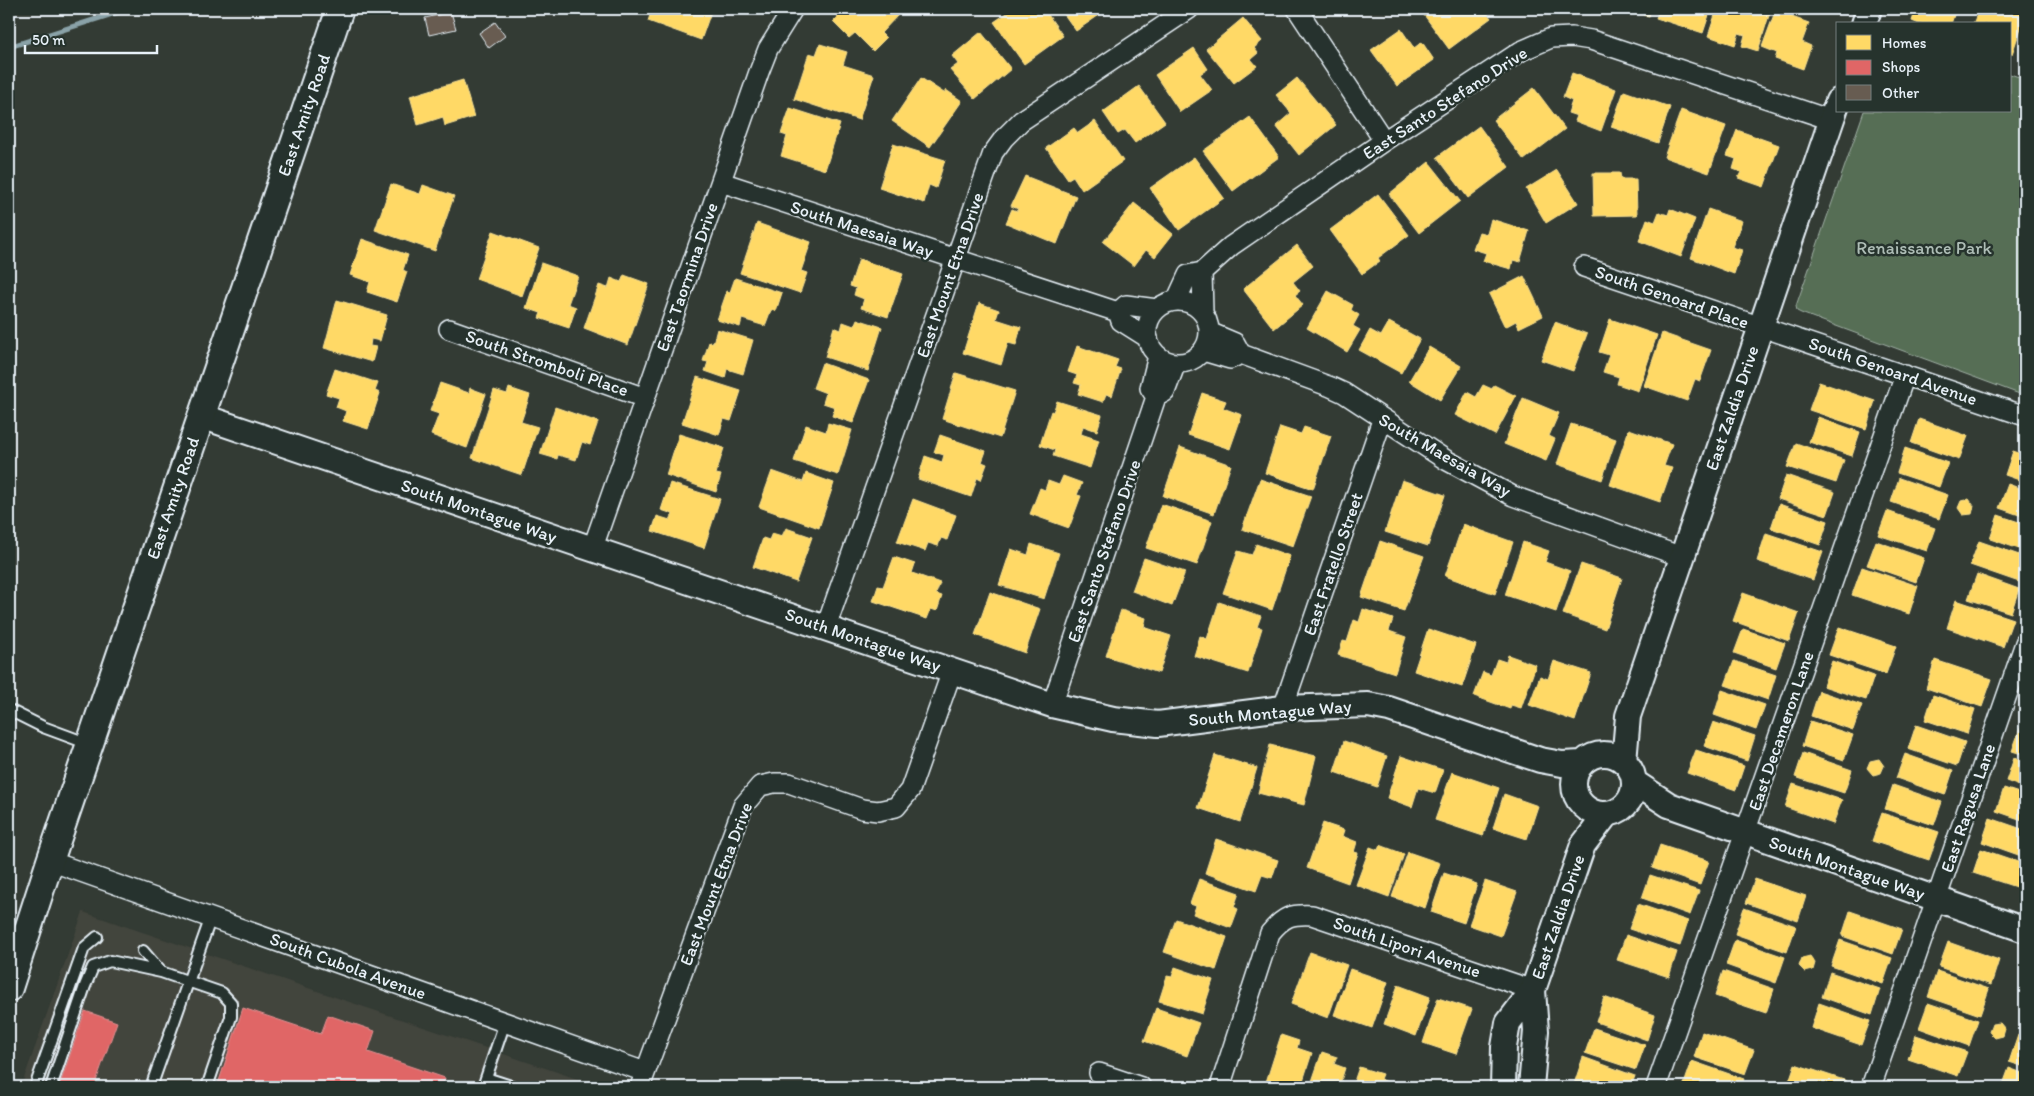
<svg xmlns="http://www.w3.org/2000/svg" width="2034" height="1096" font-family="Itim,sans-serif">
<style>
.built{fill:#43453d}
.green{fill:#576e54;stroke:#a0b0a6}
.homes{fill:#ffd966;stroke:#f8e092}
.shops{fill:#e06666;stroke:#e29092}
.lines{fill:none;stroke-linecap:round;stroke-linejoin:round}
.stream{stroke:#8aa2a8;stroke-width:5}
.building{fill:#675c51;stroke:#e8f1f8}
.service-casing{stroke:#e8f1f8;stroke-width:14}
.minor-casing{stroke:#e8f1f8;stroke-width:22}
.tertiary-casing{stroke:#e8f1f8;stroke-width:28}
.secondary-casing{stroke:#e8f1f8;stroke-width:30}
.service{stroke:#26332d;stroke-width:10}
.minor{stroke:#26332d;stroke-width:19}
.tertiary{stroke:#26332d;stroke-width:24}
.secondary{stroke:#26332d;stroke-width:26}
.labels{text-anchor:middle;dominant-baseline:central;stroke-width:5;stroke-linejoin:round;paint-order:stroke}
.street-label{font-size:18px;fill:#e8f1f8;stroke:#26332d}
.park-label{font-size:18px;fill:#aebdb6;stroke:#26332d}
</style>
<rect width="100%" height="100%" fill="#333b34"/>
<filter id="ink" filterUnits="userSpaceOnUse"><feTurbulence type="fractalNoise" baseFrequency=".02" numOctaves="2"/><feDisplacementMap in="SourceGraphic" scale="10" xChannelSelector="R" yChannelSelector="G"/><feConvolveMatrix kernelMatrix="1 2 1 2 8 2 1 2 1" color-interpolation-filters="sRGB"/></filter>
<g filter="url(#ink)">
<path class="built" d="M83 912 601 1087H21Z"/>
<path class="green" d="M2010 74 2025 79V396L1801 313 1797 311 1796 306 1864 111H2010Z"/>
<path class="homes" d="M652 9H712L701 40 648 21Z
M846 9H892L898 15 881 33 886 38 873 51 855 33 849 38 833 22Z
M1013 9H1039L1040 10 1044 9 1063 36 1024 64 994 22Z
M1063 9H1108L1076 31 1061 10Z
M1432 9H1484L1491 18 1449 49 1424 15Z
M1637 9H1651L1649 17 1636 12Z
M1659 9H1711L1703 33 1656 18Z
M1717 9H1771L1758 51 1742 46 1745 35 1739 33 1735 45 1708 36Z
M1776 9H1785L1794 12 1792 17 1809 23 1802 42 1811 46 1803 69 1775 59 1777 53 1762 47Z
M1916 9H1956L1951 24H1919L1912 21Z
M1979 9H2025V16L2012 54H2010V24H1973Z
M1243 18 1262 41 1254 48 1258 53 1251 59 1257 66 1234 83 1206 49Z
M1401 29 1414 48 1422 42 1434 60 1397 86 1371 50Z
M981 32 1011 69 975 99 950 70 958 64 952 56Z
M820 44 847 52 843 65 874 75 859 120 794 99 809 53 816 55Z
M1194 48 1208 69 1200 74 1212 90 1180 112 1155 75Z
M1572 73 1616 89 1601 131 1575 121 1577 116 1568 113 1572 101 1563 97Z
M921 78 944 93 946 90 962 101 930 147 892 121Z
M1297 78 1336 125 1299 155 1276 126 1291 113 1276 95Z
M463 80 474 117 445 126 443 117 418 125 410 96Z
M1139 86 1165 122 1135 143 1125 130 1118 134 1103 112Z
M1534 88 1565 129 1524 160 1493 120Z
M1624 91 1670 107 1658 143 1611 127Z
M790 108 840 124 825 170 781 156 787 136 781 134Z
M1681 110 1726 126 1709 173 1664 157Z
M1250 117 1279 157 1233 191 1203 151Z
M1095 121 1123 161 1082 190 1073 176 1068 179 1046 148 1074 128 1078 133Z
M1479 126 1509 167 1468 198 1437 157Z
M1737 130 1779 145 1764 187 1738 178 1741 172 1733 169 1736 159 1727 156Z
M893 144 945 160 936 188 929 185 924 203 879 188Z
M1194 157 1224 198 1179 230 1150 188Z
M1429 162 1460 201 1419 233 1389 194Z
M1557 170 1578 203 1546 223 1526 189Z
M1593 173H1620L1621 179H1636L1637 215 1594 216Z
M1025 176 1076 196 1057 244 1006 223 1012 209 1017 211 1018 209 1011 206Z
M391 184 420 194 423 185 454 196 435 251 375 230Z
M1378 194 1409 235 1378 258 1380 261 1362 274 1330 230Z
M1134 203 1173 234 1155 257 1146 250 1134 266 1103 242Z
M1670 209 1695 219 1681 257 1639 241 1647 219 1655 222 1659 212 1668 215Z
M1708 209 1742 221 1732 247 1742 250 1734 274 1691 258Z
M1491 219 1529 231 1520 262 1513 260 1511 269 1483 261 1486 253 1473 249 1479 232 1487 234Z
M757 223 811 242 801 271 807 273 800 293 740 273Z
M493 231 539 248 522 296 476 279Z
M362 239 408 255 403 270 407 272 397 302 367 292 370 282 350 275Z
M1297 245 1313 266 1293 282 1300 291 1295 295 1303 305 1274 329 1243 289Z
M859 259 903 274 888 317 861 308 864 299 854 295 856 288 850 286Z
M541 263 578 276 568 304 576 307 569 328 539 318 541 313 526 308Z
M624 275 649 284 628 345 584 328 599 285 608 288 611 278 621 282Z
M1524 276 1543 316 1519 328 1516 321 1505 327 1489 294Z
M735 278 782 293 776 311 771 310 765 326 742 319 740 327 717 320 727 291 730 292Z
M1328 291 1353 305 1351 310 1359 315 1353 326 1360 330 1347 352 1307 328Z
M337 300 387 315 380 341 371 339 370 346 376 347 372 362 324 348Z
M979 303 999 310 996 319 1021 327 1016 345 1008 343 1001 365 963 353Z
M857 319 882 327 868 371 825 357 834 327 841 330 843 322 854 326Z
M1610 319 1657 335 1638 391 1617 384 1619 377 1603 372 1609 355 1599 352Z
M1389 322 1420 339 1401 373 1359 350 1370 330 1381 336Z
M1555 322 1587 334 1573 371 1541 360Z
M717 329 753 340 743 374 727 369 725 378 705 371 708 362 703 361 709 342 713 343Z
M1662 333 1711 350 1700 381 1695 379 1687 401 1644 386Z
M1077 346 1118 360 1115 367 1121 369 1112 396 1106 394 1103 402 1078 394 1081 385 1074 383 1077 375 1068 372Z
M1429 347 1461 366 1440 400 1409 381Z
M822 363 869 380 853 423 832 416 835 407 823 403 826 393 813 388Z
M335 369 378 383 375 391 380 393 368 429 343 421 346 411 336 407 339 398 326 394Z
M956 373 1015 391 1000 438 942 419Z
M697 377 741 391 731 421 724 419 719 435 682 423Z
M1819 382 1875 401 1866 429 1809 410Z
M440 383 469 393 470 388 486 394 467 448 431 435 439 414 430 411Z
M1483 385 1492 389 1494 385 1516 396 1495 435 1455 415 1467 392 1476 397Z
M509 388 530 395 521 422 538 427 522 475 472 458 494 390 507 394Z
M1202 393 1226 401 1223 408 1242 415 1230 449 1188 435Z
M1523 398 1559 413 1549 436 1555 439 1546 461 1504 444Z
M1057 401 1102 415 1097 431 1083 426 1081 434 1099 440 1090 468 1053 456 1055 450 1040 445 1051 411 1053 412Z
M555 407 598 422 590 445 582 442 576 460 558 455 557 459 540 454Z
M1818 417 1860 432 1852 456 1809 442Z
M1919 419 1968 436 1959 460 1911 443Z
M828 423 852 430 838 475 794 461 806 425 826 432Z
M1571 424 1616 439 1602 480 1557 464Z
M1280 427 1301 434 1304 427 1331 436 1313 489 1265 473Z
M1629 429 1672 444 1664 466 1672 468 1660 502 1610 485Z
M679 434 724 448 716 474 721 475 716 492 666 475Z
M940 435 986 451 982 462 987 464 981 480 977 478 971 497 918 479 925 456 942 462 944 455 934 452Z
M1796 443 1844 460 1836 483 1787 467Z
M1180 447 1231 465 1214 514 1163 496Z
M1905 448 1948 463 1939 487 1897 473Z
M2013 451 2025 455V482L2005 475Z
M772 471 803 482 806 473 834 483 819 528 759 507Z
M1786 475 1835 492 1827 515 1778 499Z
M1063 476 1082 483 1077 495 1081 496 1069 528 1030 514 1040 488 1045 490 1048 481 1059 485Z
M1899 478 1948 495 1939 519 1891 502Z
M1260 479 1311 496 1293 546 1242 529Z
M1402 480 1445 495 1428 546 1385 532Z
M670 483 720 499 704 548 652 531 657 516 670 520 673 514 661 510Z
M2008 484 2025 490V517L1999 508Z
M913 499 956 515 947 540 941 538 938 546 928 543 925 551 897 542Z
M1969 499 1974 506 1972 514 1963 515 1958 508 1961 501Z
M1161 504 1212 521 1197 565 1146 548Z
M1779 504 1828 521 1820 545 1771 528Z
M1887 511 1935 528 1927 551 1878 535Z
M1998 515 2025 524V551L1990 539Z
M1463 524 1513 542 1495 594 1445 576Z
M786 528 812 537 796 582 753 567 763 538 769 540 772 533 782 536Z
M1766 533 1823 552 1813 580 1757 561Z
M1380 541 1424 556 1404 611 1361 597Z
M1876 541 1924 558 1916 582 1867 565Z
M1979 541 2025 557V564L2019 582 1970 565Z
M1523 542 1549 551 1545 562 1570 571 1556 612 1505 595Z
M1031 544 1059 553 1044 599 999 585 1011 549 1028 555Z
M1256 544 1290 556 1272 610 1223 593 1238 551 1252 555Z
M894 557 915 564 912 573 940 583 936 594 942 596 937 611 931 609 927 619 873 601 878 586 883 587Z
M1144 558 1185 572 1172 606 1132 591Z
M1581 564 1622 578 1605 629 1563 614Z
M1862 567 1918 586 1909 614 1852 595Z
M1977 574 2019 589 2011 613 1968 599Z
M990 592 1040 609 1025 653 975 635Z
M1743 593 1799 613 1789 641 1733 621Z
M1956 600 2013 619 2003 647 1947 628Z
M1219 602 1261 616 1257 627 1262 628 1248 673 1194 656 1200 636 1207 639Z
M1363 609 1393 619 1389 631 1406 637 1395 673 1338 655 1343 641 1347 642 1354 620 1359 622Z
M1121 610 1146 618 1144 627 1171 636 1159 673 1106 656Z
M1839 627 1896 646 1886 674 1829 655Z
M1428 629 1476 645 1462 687 1414 671Z
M1743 629 1785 643 1776 668 1734 653Z
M1508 655 1536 665 1521 708 1511 705 1510 709 1474 696 1483 672 1491 675 1497 659 1506 662Z
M1935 660 1992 679 1982 707 1926 688Z
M1554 661 1591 673 1575 721 1529 705 1540 676 1548 679Z
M1734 661 1776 675 1768 700 1725 685Z
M1832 661 1874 676 1866 700 1823 686Z
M1722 690 1765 705 1756 730 1714 715Z
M1819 691 1862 705 1853 730 1811 716Z
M1933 695 1975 709 1967 734 1925 720Z
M1810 721 1853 735 1844 760 1802 746Z
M1713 722 1755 736 1747 761 1704 746Z
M1916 725 1965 742 1957 766 1908 749Z
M2021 726 2025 728V755L2012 751Z
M1344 741 1387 756 1377 787 1334 772Z
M1270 745 1316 756 1304 805 1258 793Z
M1696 750 1744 766 1736 790 1687 773Z
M1803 753 1852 770 1844 793 1795 777Z
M1905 754 1953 771 1945 795 1896 778Z
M1215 755 1257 768 1240 822 1198 808Z
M1401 756 1443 770 1435 793 1418 788 1412 807 1387 798Z
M2014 758 2025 762V788L2006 781Z
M1879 759 1884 766 1881 773 1873 775 1867 768 1870 761Z
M1452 772 1499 788 1483 836 1435 820Z
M1793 784 1842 800 1833 824 1785 807Z
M1893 785 1942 802 1934 825 1885 809Z
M2004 788 2025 795V821L1996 811Z
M1504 794 1538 806 1527 839 1493 828Z
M1882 813 1939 832 1929 860 1872 841Z
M1990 818 2025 830 2024 857 1982 842Z
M1323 823 1344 830 1342 836 1357 842 1354 852 1358 853 1348 883 1307 868Z
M1216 839 1278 860 1272 878 1262 875 1256 891 1205 873Z
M1380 845 1404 854 1389 897 1356 885 1370 847 1378 850Z
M1660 845 1709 861 1700 885 1652 868Z
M1981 849 2025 864V879L2022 889 1973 873Z
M1408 852 1440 863 1425 908 1392 897Z
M1444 873 1477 884 1464 923 1431 912Z
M1650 875 1699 891 1690 915 1642 898Z
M1199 879 1239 893 1234 907 1238 909 1231 928 1193 914 1196 906 1190 904Z
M1755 879 1806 896 1798 921 1746 903Z
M1485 881 1517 892 1501 936 1469 925Z
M1638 904 1688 921 1680 946 1629 929Z
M1744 908 1796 926 1787 952 1735 934Z
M1850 911 1902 929 1893 954 1842 936Z
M1176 919 1227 937 1216 970 1164 952Z
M1626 935 1677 952 1669 977 1617 960Z
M1735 940 1785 957 1776 983 1726 965Z
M1840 940 1892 958 1883 984 1831 966Z
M1948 942 1999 960 1991 985 1939 967Z
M1310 952 1347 965 1328 1018 1291 1004Z
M1810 956 1815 963 1813 970 1805 972 1799 966 1802 958Z
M1175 967 1213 980 1202 1014 1159 1001 1167 976 1172 977Z
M1350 969 1388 982 1372 1028 1334 1015Z
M1723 971 1774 989 1766 1013 1715 996Z
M1937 971 1989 989 1980 1015 1928 997Z
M1830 972 1880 989 1872 1015 1822 997Z
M1398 985 1430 997 1416 1036 1384 1024Z
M1604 997 1655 1015 1647 1040 1596 1022Z
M1438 998 1472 1009 1456 1054 1423 1043Z
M1819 1003 1870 1021 1861 1045 1811 1028Z
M1928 1003 1978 1020 1969 1046 1919 1028Z
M1156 1008 1199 1023 1187 1056 1144 1041Z
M2000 1023 2005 1029 2003 1036 1995 1038 1989 1032 1992 1024Z
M1594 1028 1645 1045 1636 1070 1585 1053Z
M1702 1032 1754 1050 1745 1074 1694 1057Z
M1281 1035 1299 1041 1297 1048 1312 1053 1301 1087H1279L1266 1082Z
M1916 1035 1967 1052 1958 1076 1908 1059Z
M2018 1035 2025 1038V1067L2009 1062Z
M1322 1052 1337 1057 1334 1064 1345 1068 1339 1087H1310Z
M1583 1057 1635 1076 1631 1087H1583L1574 1084Z
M1692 1061 1744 1079 1741 1087H1683Z
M1795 1064 1847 1081 1845 1087H1787Z
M1359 1067 1382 1074 1380 1079 1390 1083 1388 1087H1352Z
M2009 1068 2025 1074V1087H2002Z"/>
<path class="shops" d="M243 1008 321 1034 328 1015 375 1031 368 1052 445 1078 442 1087H217Z
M85 1011 117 1022 94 1087H59Z"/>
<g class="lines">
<path class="stream" d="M9 47 128 9"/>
</g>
<path class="building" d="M451 12 456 29 429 35 425 18Z
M495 22 505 36 489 48 479 33Z"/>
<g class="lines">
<g class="service-casing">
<path id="service" d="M9 710 43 727 89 744
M143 951 161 972
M486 1078 514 1087
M35 1087 84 948 97 937
M51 1087 85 986 93 967 110 961 161 972 222 993 231 1003V1017L207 1087
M151 1087 211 917
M483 1087 505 1022"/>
</g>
<g class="minor-casing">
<path id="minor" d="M1297 9 1384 141
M721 182 1118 312
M1584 267 2025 416
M1202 272 1231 246 1384 141 1521 51 1551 38 1572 37 1591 40 1831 120
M1176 301 1188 275 1202 272 1203 313
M1147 332a31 31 0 1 1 62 0a31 31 0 1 1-62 0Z
M449 329 645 398
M1148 338 1121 321 1118 312 1126 305 1157 309
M1203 351 1230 359 1241 354 1235 343 1209 332
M1241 354 1331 387 1344 393 1446 460 1513 496 1682 557
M1158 356 1150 388 1156 397 1165 392 1176 363
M592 550 759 72 768 49 793 9
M826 627 993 153 1004 138 1021 121 1189 9
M1052 705 1156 397
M1283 708 1382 420
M50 861 645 1072
M1099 1073 1141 1087
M640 1087 743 806 760 786 774 783H789L862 809 878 811 896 807 910 790 952 671
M1220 1087 1270 933C1284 916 1291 914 1312 915L1533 990
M1656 1087 1905 375
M1871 1087 2025 643"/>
</g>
<g class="tertiary-casing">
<path id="tertiary" d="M1864 24 1869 9
M201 416 1052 705 1113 719 1158 724 1283 708 1368 705 1389 709 1540 760 1562 764 1582 763
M1574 784a30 30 0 1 1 60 0a30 30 0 1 1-60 0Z
M1624 762 1628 716 1838 101
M1634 782 1669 805 2025 930
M1503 1087 1504 1047 1508 1023 1533 990 1583 845 1606 815
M1531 1087 1536 1031 1533 990"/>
</g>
<g class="secondary-casing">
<path id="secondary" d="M9 988 50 861 340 9"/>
</g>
<use href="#service" class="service"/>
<use href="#minor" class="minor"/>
<use href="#tertiary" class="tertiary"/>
<use href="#secondary" class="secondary"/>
</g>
</g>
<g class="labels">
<g class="street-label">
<text transform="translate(1445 103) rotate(-33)">East Santo Stefano Drive</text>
<text transform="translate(304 115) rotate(-71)">East Amity Road</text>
<text transform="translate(862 229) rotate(18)">South Maesaia Way</text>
<text transform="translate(950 275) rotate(-71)">East Mount Etna Drive</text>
<text transform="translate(687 277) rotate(-71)">East Taormina Drive</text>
<text transform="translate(1672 297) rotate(19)">South Genoard Place</text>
<text transform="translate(547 363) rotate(19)">South Stromboli Place</text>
<text transform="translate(1893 371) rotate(19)">South Genoard Avenue</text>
<text transform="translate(1732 408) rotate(-71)">East Zaldia Drive</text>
<text transform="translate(1445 455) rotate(30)">South Maesaia Way</text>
<text transform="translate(173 498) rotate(-71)">East Amity Road</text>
<text transform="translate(479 511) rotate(19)">South Montague Way</text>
<text transform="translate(1104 551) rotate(-71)">East Santo Stefano Drive</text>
<text transform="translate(1333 564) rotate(-71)">East Fratello Street</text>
<text transform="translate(863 640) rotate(19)">South Montague Way</text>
<text transform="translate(1270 713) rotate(-5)">South Montague Way</text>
<text transform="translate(1781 731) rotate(-71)">East Decameron Lane</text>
<text transform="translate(1968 808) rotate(-71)">East Ragusa Lane</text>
<text transform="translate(1847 868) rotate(19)">South Montague Way</text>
<text transform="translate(716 884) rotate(-69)">East Mount Etna Drive</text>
<text transform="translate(1558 917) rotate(-71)">East Zaldia Drive</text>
<text transform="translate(1407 947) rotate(19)">South Lipori Avenue</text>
<text transform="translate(348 966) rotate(20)">South Cubola Avenue</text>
</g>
<g class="park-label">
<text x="1924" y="248">Renaissance Park</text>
</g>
</g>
<rect width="2034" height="1096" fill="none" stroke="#26332d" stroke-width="30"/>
<rect x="15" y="15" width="2004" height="1066" fill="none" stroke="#e8f1f8" stroke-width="2" filter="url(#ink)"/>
<rect x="1836" y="22" width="175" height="90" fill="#26332d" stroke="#747f7e"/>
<rect x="1846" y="35" width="25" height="15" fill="#ffd966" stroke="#747f7e"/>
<text x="1882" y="48" font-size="15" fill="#e8f1f8">Homes</text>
<rect x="1846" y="60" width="25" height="15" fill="#e06666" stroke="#747f7e"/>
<text x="1882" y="72" font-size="15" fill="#e8f1f8">Shops</text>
<rect x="1846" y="85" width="25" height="15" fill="#675c51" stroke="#747f7e"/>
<text x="1882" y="98" font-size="15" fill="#e8f1f8">Other</text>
<path d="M25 45v8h132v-8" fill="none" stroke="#e8f1f8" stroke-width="2.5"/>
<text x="32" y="45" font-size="15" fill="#e8f1f8" stroke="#26332d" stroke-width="4" paint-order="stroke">50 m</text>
</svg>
